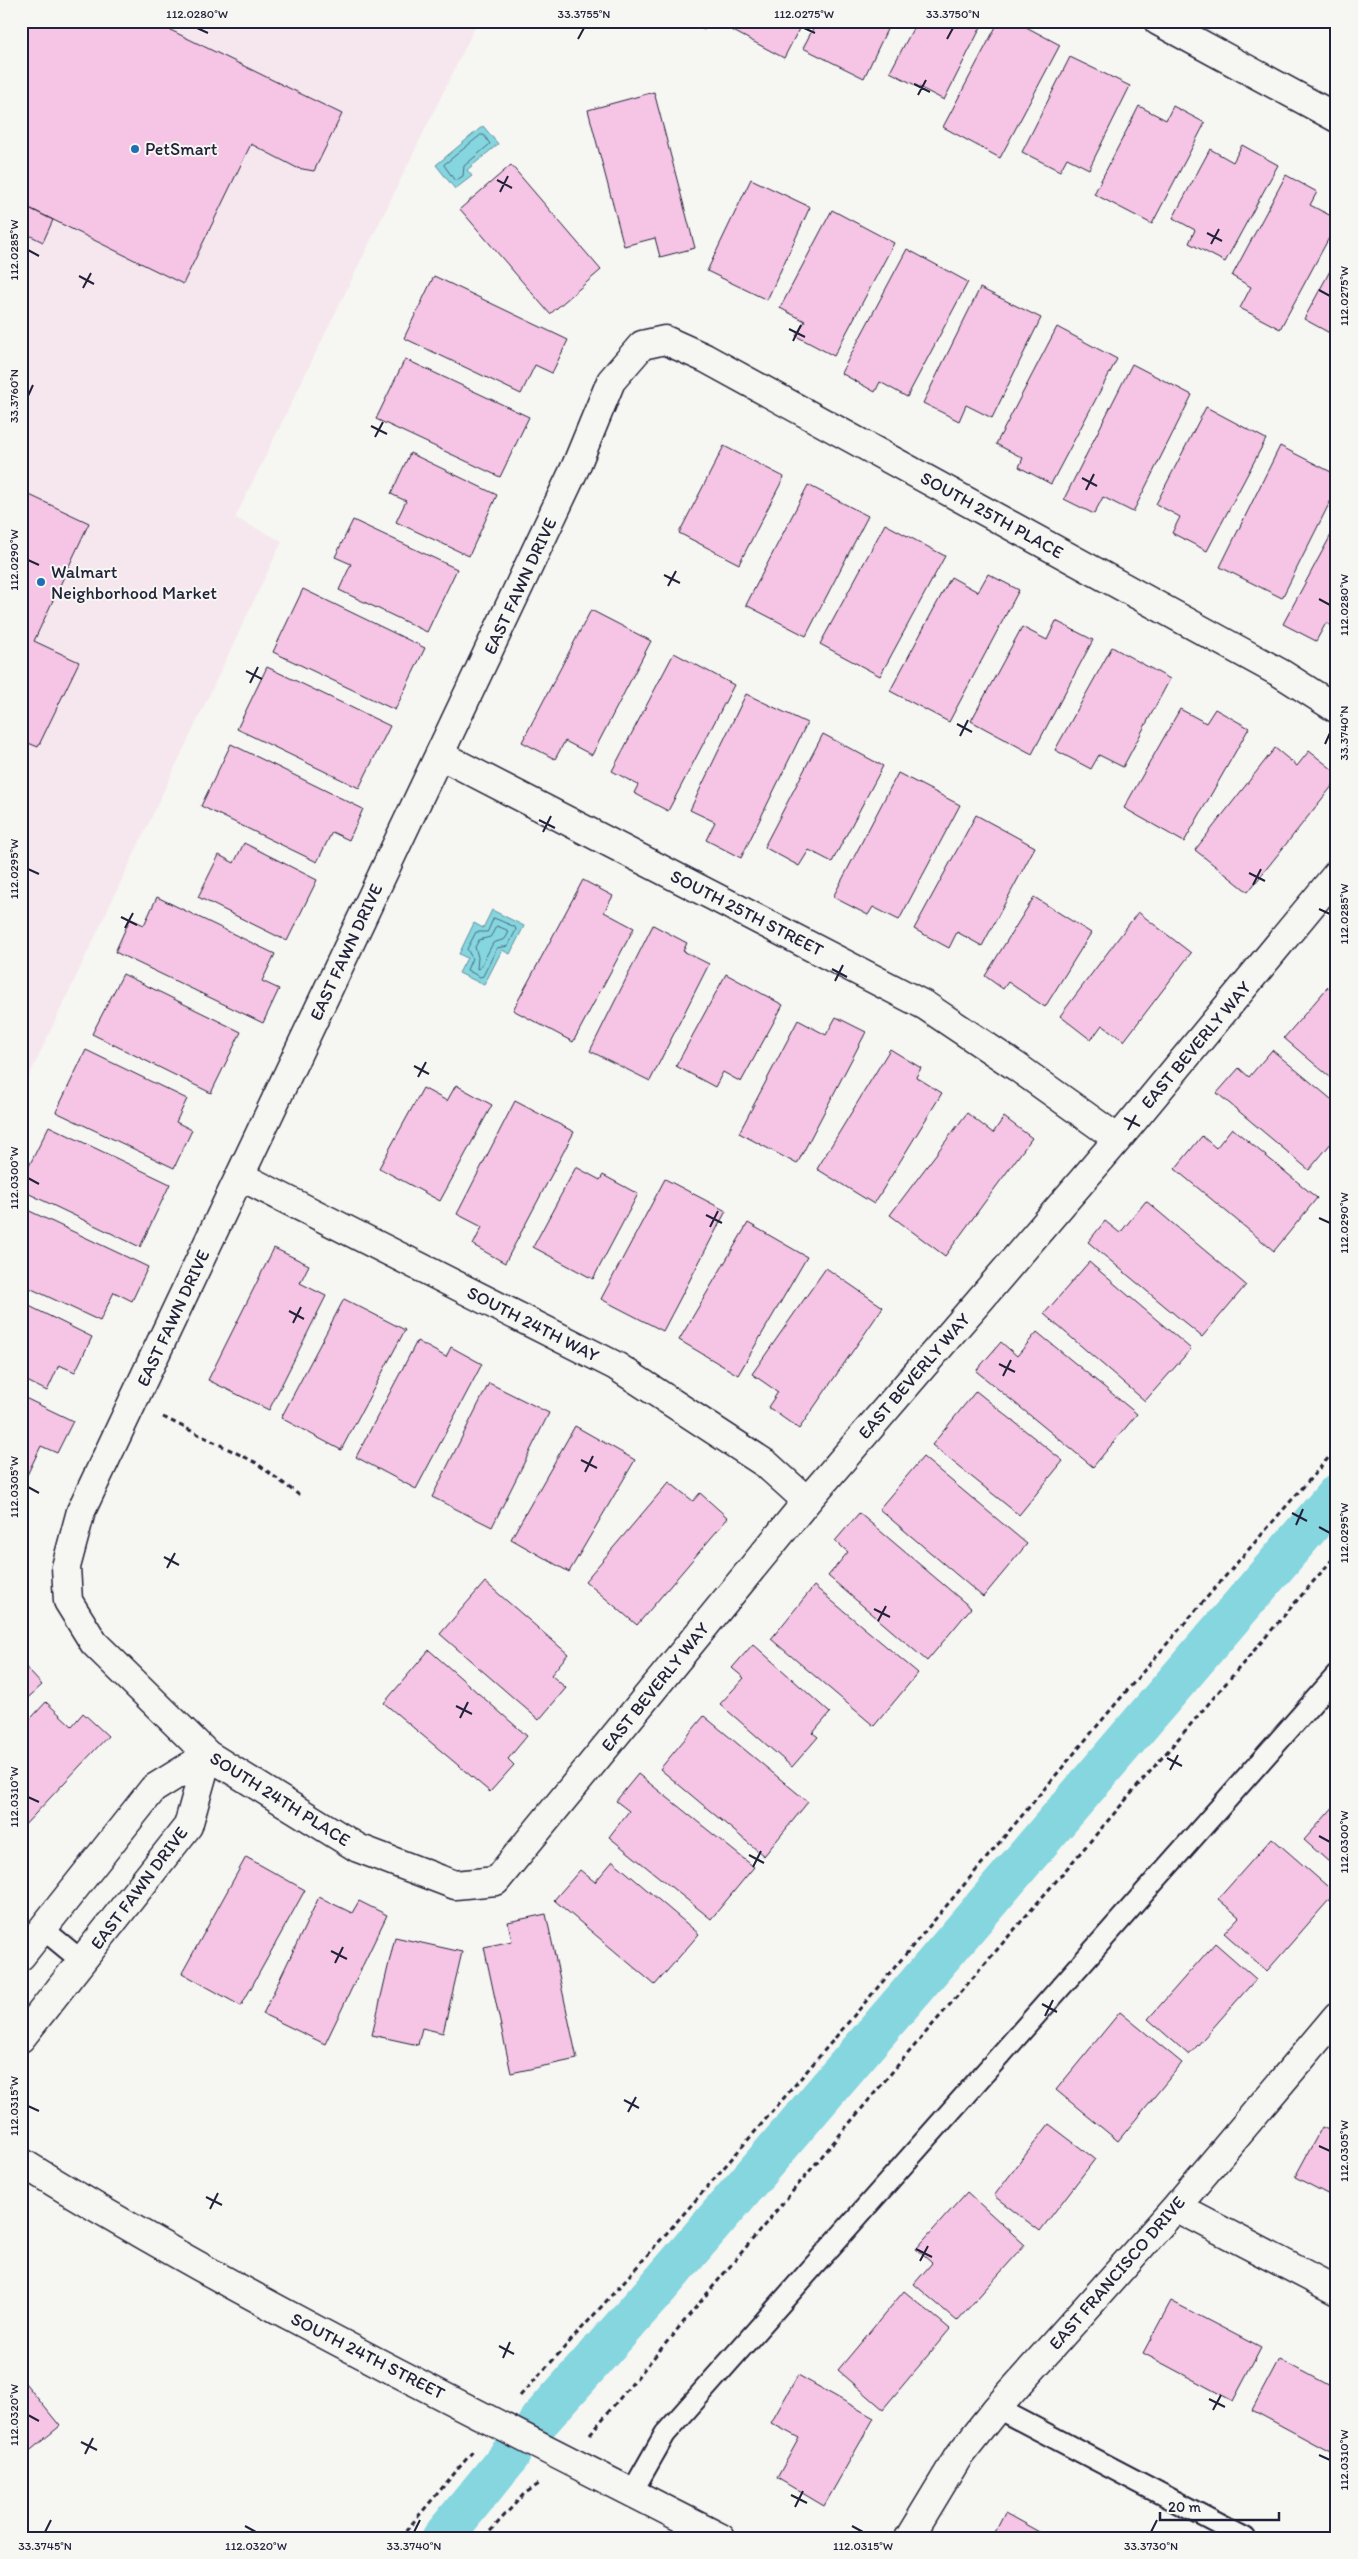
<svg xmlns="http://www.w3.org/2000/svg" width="1358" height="2559" font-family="Itim,sans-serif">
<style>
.built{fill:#f6e7ee}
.water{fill:#85d6df;stroke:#5d8e9d}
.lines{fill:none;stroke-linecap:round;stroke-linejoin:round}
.shore{stroke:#4a6a7d;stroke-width:1}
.canal{stroke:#85d6df;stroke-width:41}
.building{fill:#f6c5e5;stroke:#22223b}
.service-casing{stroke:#22223b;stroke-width:24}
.minor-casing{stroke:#22223b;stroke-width:31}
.path{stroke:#22223b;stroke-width:3;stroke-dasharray:5 4;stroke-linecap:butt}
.service{stroke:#f6f6f2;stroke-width:20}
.minor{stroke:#f6f6f2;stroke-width:28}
.ticks{fill:none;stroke:#22223b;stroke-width:2}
.poi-dot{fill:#1f6fb2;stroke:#f6f6f2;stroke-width:2}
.labels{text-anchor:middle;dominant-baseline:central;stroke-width:4;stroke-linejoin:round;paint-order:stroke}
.poi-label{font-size:18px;fill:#22223b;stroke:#f6f6f2;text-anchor:start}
.street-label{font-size:18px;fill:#22223b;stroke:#f6f6f2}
.neatline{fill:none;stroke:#22223b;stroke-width:2}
.ticks-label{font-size:12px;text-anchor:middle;fill:#22223b}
</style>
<rect width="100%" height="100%" fill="#f6f6f2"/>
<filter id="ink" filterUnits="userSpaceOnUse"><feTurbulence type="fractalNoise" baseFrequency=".02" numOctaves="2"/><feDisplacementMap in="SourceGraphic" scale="10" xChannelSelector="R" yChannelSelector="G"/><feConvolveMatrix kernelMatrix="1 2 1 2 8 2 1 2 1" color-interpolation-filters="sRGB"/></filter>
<g filter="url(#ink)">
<path class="built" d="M21 21H478L235 518 282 541 21 1093Z"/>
<path class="water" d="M483 126 498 144 467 170 472 176 455 189 436 165Z
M492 910 524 926 510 954 502 950 484 985 459 973 467 958 459 954 474 923 483 928Z"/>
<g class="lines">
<path class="shore" d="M481 135H484L490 144 464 166 463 176 455 181 444 165Z
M494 918 515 927 516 930 508 946 497 948 483 976 480 977 467 970 472 958 467 949 476 932H487Z
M497 926 507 930 508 934 505 939 493 943 480 968 477 969 478 957 475 947 479 940 490 937Z"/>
<path class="canal" d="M539 2421 660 2285 1337 1494
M442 2538 510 2455"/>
</g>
<path class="building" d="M21 21H152L342 114 314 171 297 168 251 144 183 284 21 204Z
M688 21H708L704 30Z
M727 21H803L784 58 724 26Z
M817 21H891L864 78 803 48Z
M917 21H984L944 100 890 72Z
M999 21H1015L1060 45 1000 158 943 127Z
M1070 57 1130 86 1089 169 1067 158 1060 171 1022 152Z
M654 92 695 248 660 257 655 238 624 246 588 110Z
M1139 106 1166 120 1173 106 1205 123 1152 224 1094 194Z
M1242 145 1278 165 1225 262 1189 243 1195 230 1173 218 1210 149 1233 162Z
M511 165 601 270 550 314 460 209Z
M1286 175 1317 192 1310 205 1337 219V223L1280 329 1240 308 1251 287 1232 276Z
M751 179 810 207 767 300 707 271Z
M21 204 53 220 43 242 29 235 21 250Z
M832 210 894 243 834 356 796 336 805 321 780 308Z
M907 249 968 282 907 397 880 382 875 392 841 373Z
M1337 258V337L1304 319Z
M434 276 568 340 552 373 535 365 521 394 404 338Z
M980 288 1041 318 992 418 966 405 959 421 923 403Z
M1057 327 1117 359 1051 484 1019 467 1023 458 996 444Z
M405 359 529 417 500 477 376 419Z
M1132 364 1192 395 1133 512 1103 497 1094 514 1064 499Z
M1206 407 1266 439 1207 551 1172 533 1180 517 1156 504Z
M724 446 784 477 739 564 679 533Z
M1280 446 1337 475V488L1282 598 1220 567Z
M410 453 497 495 469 556 396 522 406 501 391 494Z
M808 485 868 516 806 636 746 605Z
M21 491 89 523 34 641 79 662 38 747 21 740Z
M353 520 457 569 427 632 339 590 351 564 335 557Z
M885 524 945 556 880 676 820 644Z
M1337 524V629L1326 623 1316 641 1283 624Z
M988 574 1019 590 949 722 890 691 951 577 978 592Z
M303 589 425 648 395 710 273 652Z
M591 610 651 641 592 755 565 741 555 759 522 742Z
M1056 621 1093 640 1032 754 971 721 1022 627 1047 640Z
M1112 647 1170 679 1123 767 1099 755 1091 769 1055 750Z
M674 653 734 685 668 811 634 793 638 785 612 771Z
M267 667 390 726 359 788 237 729Z
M746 694 807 723 741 858 706 840 715 822 690 810Z
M1180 709 1206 723 1215 709 1249 728 1184 842 1124 808Z
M823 734 883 766 832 862 809 850 799 866 764 847Z
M231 744 363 809 349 840 332 832 317 862 201 806Z
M1275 748 1297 766 1309 751 1337 773V780L1248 892 1195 850Z
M898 773 960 805 899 920 873 907 868 915 833 897Z
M976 815 1035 847 982 946 957 932 949 948 914 929Z
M244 843 317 880 287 941 198 897 219 855 234 863Z
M583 880 613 896 604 912 634 928 573 1042 513 1010Z
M157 897 275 954 262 981 279 989 263 1023 115 952 130 919 144 925Z
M1034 897 1091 933 1045 1007 1008 982 1003 989 985 976Z
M1138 912 1191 953 1124 1041 1102 1025 1091 1040 1060 1016Z
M653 925 687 943 683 951 709 964 650 1081 590 1051Z
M123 974 241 1032 211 1093 92 1034Z
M726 974 783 1005 741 1082 723 1072 715 1087 676 1066Z
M1328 987 1337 995V1083L1284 1038Z
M836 1017 866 1032 797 1164 739 1133 798 1020 826 1035Z
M890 1049 921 1068 916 1077 942 1093 874 1204 817 1169Z
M86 1050 187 1099 176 1122 192 1130 174 1168 56 1112Z
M1272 1050 1337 1104V1136L1309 1170 1217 1093 1239 1068 1249 1077Z
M456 1085 492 1105 440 1201 379 1168 423 1088 447 1101Z
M515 1101 574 1132 505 1263 473 1245 482 1227 457 1214Z
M967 1113 993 1133 1004 1117 1032 1138 945 1256 890 1215Z
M49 1126 170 1184 140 1247 21 1190V1182Z
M1232 1128 1317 1198 1274 1251 1175 1169 1202 1136 1216 1148Z
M576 1167 600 1180 603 1175 638 1194 593 1279 533 1247Z
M665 1179 726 1211 663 1331 601 1299Z
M1146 1201 1246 1285 1202 1337 1088 1242 1105 1221 1120 1233Z
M21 1207 148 1267 132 1301 114 1292 100 1321 21 1284Z
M748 1223 807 1257 738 1375 679 1340Z
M274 1248 309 1265 300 1283 326 1296 269 1410 208 1380Z
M1089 1262 1191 1349 1145 1401 1044 1314Z
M826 1268 883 1307 799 1429 768 1407 778 1392 752 1374Z
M344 1299 405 1330 341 1450 281 1418Z
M21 1302 92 1337 75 1372 59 1365 47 1391 21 1378Z
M1037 1332 1137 1414 1093 1467 976 1371 1001 1342 1017 1356Z
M417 1341 446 1357 451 1347 482 1364 416 1489 356 1457Z
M489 1383 549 1413 492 1527 432 1497Z
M976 1391 1063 1461 1019 1515 932 1445Z
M21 1396 73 1421 57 1453 41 1446 27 1475 21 1472Z
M575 1426 635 1460 569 1572 511 1539Z
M923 1457 1027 1544 983 1597 879 1509Z
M669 1482 693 1501 700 1493 728 1518 637 1625 585 1581Z
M859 1513 971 1608 927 1661 828 1576 848 1552 835 1541Z
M485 1582 568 1654 551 1675 566 1688 539 1720 440 1634Z
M814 1586 918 1673 874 1726 771 1639Z
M753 1644 830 1713 813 1733 818 1737 792 1767 720 1704 744 1678 732 1668Z
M429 1650 527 1736 508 1759 514 1765 490 1792 384 1703Z
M21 1662 42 1685 21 1704Z
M46 1702 72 1726 83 1713 108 1736 21 1829V1729Z
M704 1716 808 1802 764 1856 660 1769Z
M638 1774 754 1867 711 1919 609 1837 629 1811 616 1801Z
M1337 1803V1869L1304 1840Z
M1272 1838 1335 1893 1267 1971 1224 1933 1239 1917 1218 1899Z
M246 1857 305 1890 241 2006 182 1973Z
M613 1861 699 1934 655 1985 554 1900 580 1870 595 1882Z
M319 1897 352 1913 359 1901 387 1915 325 2044 263 2014Z
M546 1914 577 2059 511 2073 484 1947 512 1941 508 1922Z
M395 1937 462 1952 443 2033 422 2028 418 2045 372 2035Z
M1215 1943 1256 1979 1189 2055 1148 2019Z
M1120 2012 1182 2063 1118 2141 1056 2090Z
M1049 2124 1095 2159 1040 2231 994 2196Z
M1322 2127 1337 2134V2199L1295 2177Z
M967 2192 1025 2245 957 2321 914 2284 932 2263 916 2249Z
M904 2291 950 2329 883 2409 838 2370Z
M1171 2301 1261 2348 1233 2401 1143 2353Z
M1279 2359 1337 2390V2444L1332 2453 1252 2410Z
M798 2375 874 2418 824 2506 777 2478 799 2438 771 2423Z
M21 2378 60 2426 21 2458Z
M1005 2513 1050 2538H992Z"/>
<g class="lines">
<g class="service-casing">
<path id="service" d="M43 1929 83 1962
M997 2408 1245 2538
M632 2492 665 2434 1337 1675"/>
</g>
<g class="minor-casing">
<path id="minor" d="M1158 21 1337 118
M1337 709 1282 674 705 358 665 340 642 345 611 381 576 466 81 1511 66 1567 68 1601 94 1643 208 1755 358 1848 455 1885 496 1881 807 1501 1118 1139 1337 874
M440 755 926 1006 1017 1067 1118 1139
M240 1176 616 1366 766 1464 807 1501
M21 1956 153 1789 208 1755
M21 2038 188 1826 208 1755
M21 2162C246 2301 485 2417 721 2538
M1176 2207 1337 2291
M909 2538 958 2457 997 2408 1176 2207 1337 2016"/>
</g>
<path class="path" d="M163 1417 255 1462 299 1495
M520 2396C728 2171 922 1934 1119 1700 1191 1615 1264 1532 1337 1448
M590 2434 898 2065 1337 1554
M400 2538 474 2450
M484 2538 524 2494 539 2484"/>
<use href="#service" class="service"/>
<use href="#minor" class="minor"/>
</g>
</g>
<path class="ticks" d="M197 28 208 33M804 28 815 33M578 39 584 28M947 39 953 28M914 84 930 92M918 95 926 80M497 180 512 188M500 192 508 176M1207 233 1222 241M1211 244 1219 229M28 250 39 256M79 276 94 284M83 288 91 273M1319 290 1330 296M789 329 805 337M793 341 801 325M28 396 33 385M371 426 387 434M375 437 383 422M1082 478 1097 486M1086 490 1094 474M28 560 39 565M664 575 680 583M668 586 676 571M1319 599 1330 605M246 671 262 679M250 683 258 667M957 724 972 732M960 736 968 720M1325 744 1330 733M539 820 555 828M543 832 551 816M28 869 39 874M1249 873 1265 881M1253 885 1261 869M1319 909 1330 914M121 917 137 925M125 928 133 913M832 969 847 977M835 981 843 965M414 1066 429 1074M418 1077 426 1062M1124 1118 1140 1126M1128 1130 1136 1115M28 1178 39 1184M706 1215 722 1223M1319 1218 1330 1223M710 1227 718 1211M289 1311 304 1319M293 1323 301 1307M999 1364 1015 1372M1003 1376 1011 1360M581 1460 597 1468M585 1472 593 1456M28 1487 39 1493M1292 1513 1307 1521M1296 1525 1303 1509M1319 1527 1330 1533M164 1557 179 1565M167 1568 175 1553M874 1609 890 1617M878 1621 886 1606M456 1706 472 1714M460 1718 468 1702M1167 1758 1182 1766M1170 1770 1178 1755M28 1797 39 1802M1319 1836 1330 1842M749 1855 764 1863M753 1867 761 1851M331 1951 347 1959M335 1963 343 1947M1042 2004 1057 2012M1045 2016 1053 2000M624 2100 639 2108M28 2106 39 2111M628 2112 636 2097M1319 2146 1330 2151M206 2197 222 2205M210 2209 218 2193M916 2249 932 2257M920 2261 928 2246M499 2346 514 2354M503 2358 510 2342M1209 2399 1225 2407M1213 2410 1221 2395M28 2415 39 2421M81 2442 97 2450M85 2454 93 2438M1319 2455 1330 2460M791 2495 807 2503M795 2507 803 2491M245 2526 256 2532M852 2526 863 2532M45 2532 51 2520M414 2532 420 2520M1151 2532 1157 2520"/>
<g class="poi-dot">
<circle cx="135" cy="149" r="5"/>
<circle cx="41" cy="582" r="5"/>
</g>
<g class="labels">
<g class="poi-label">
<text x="145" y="149">PetSmart</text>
<text x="51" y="572">Walmart<tspan x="51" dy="21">Neighborhood Market</tspan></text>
</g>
<g class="street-label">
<text transform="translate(992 515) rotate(29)">SOUTH 25TH PLACE</text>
<text transform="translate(520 586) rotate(-65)">EAST FAWN DRIVE</text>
<text transform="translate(747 913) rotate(27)">SOUTH 25TH STREET</text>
<text transform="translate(346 952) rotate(-65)">EAST FAWN DRIVE</text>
<text transform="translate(1196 1045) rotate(-50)">EAST BEVERLY WAY</text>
<text transform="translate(173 1318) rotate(-65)">EAST FAWN DRIVE</text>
<text transform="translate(533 1324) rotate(27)">SOUTH 24TH WAY</text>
<text transform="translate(914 1376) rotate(-49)">EAST BEVERLY WAY</text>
<text transform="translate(655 1687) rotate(-51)">EAST BEVERLY WAY</text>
<text transform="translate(280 1799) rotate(32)">SOUTH 24TH PLACE</text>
<text transform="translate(139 1888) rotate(-53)">EAST FAWN DRIVE</text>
<text transform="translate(1117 2273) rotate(-49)">EAST FRANCISCO DRIVE</text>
<text transform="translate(368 2356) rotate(27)">SOUTH 24TH STREET</text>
</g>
</g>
<rect width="1358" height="2559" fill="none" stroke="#f6f6f2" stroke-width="55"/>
<path d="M1160 2512v8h119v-8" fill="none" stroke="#22223b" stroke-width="2.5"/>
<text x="1168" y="2512" font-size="15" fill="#22223b" stroke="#f6f6f2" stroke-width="4" paint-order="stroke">20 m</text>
<rect x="28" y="28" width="1302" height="2504" class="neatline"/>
<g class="ticks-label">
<text x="197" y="18">112.0280°W</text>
<text x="584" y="18">33.3755°N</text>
<text x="804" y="18">112.0275°W</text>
<text x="953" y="18">33.3750°N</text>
<text transform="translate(14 250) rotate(-90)" y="4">112.0285°W</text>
<text transform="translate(1344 296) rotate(-90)" y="4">112.0275°W</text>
<text transform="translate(14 396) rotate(-90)" y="4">33.3760°N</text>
<text transform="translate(14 560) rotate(-90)" y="4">112.0290°W</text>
<text transform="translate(1344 605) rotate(-90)" y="4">112.0280°W</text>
<text transform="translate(1344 733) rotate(-90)" y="4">33.3740°N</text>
<text transform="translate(14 869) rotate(-90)" y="4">112.0295°W</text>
<text transform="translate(1344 914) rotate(-90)" y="4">112.0285°W</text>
<text transform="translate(14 1178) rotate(-90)" y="4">112.0300°W</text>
<text transform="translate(1344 1223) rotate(-90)" y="4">112.0290°W</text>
<text transform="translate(14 1487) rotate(-90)" y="4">112.0305°W</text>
<text transform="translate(1344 1533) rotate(-90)" y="4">112.0295°W</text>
<text transform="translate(14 1797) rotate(-90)" y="4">112.0310°W</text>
<text transform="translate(1344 1842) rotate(-90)" y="4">112.0300°W</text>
<text transform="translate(14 2106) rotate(-90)" y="4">112.0315°W</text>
<text transform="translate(1344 2151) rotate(-90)" y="4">112.0305°W</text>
<text transform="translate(14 2415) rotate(-90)" y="4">112.0320°W</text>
<text transform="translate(1344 2460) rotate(-90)" y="4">112.0310°W</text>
<text x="45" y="2550">33.3745°N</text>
<text x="256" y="2550">112.0320°W</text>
<text x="414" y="2550">33.3740°N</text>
<text x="863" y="2550">112.0315°W</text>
<text x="1151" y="2550">33.3730°N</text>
</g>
</svg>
